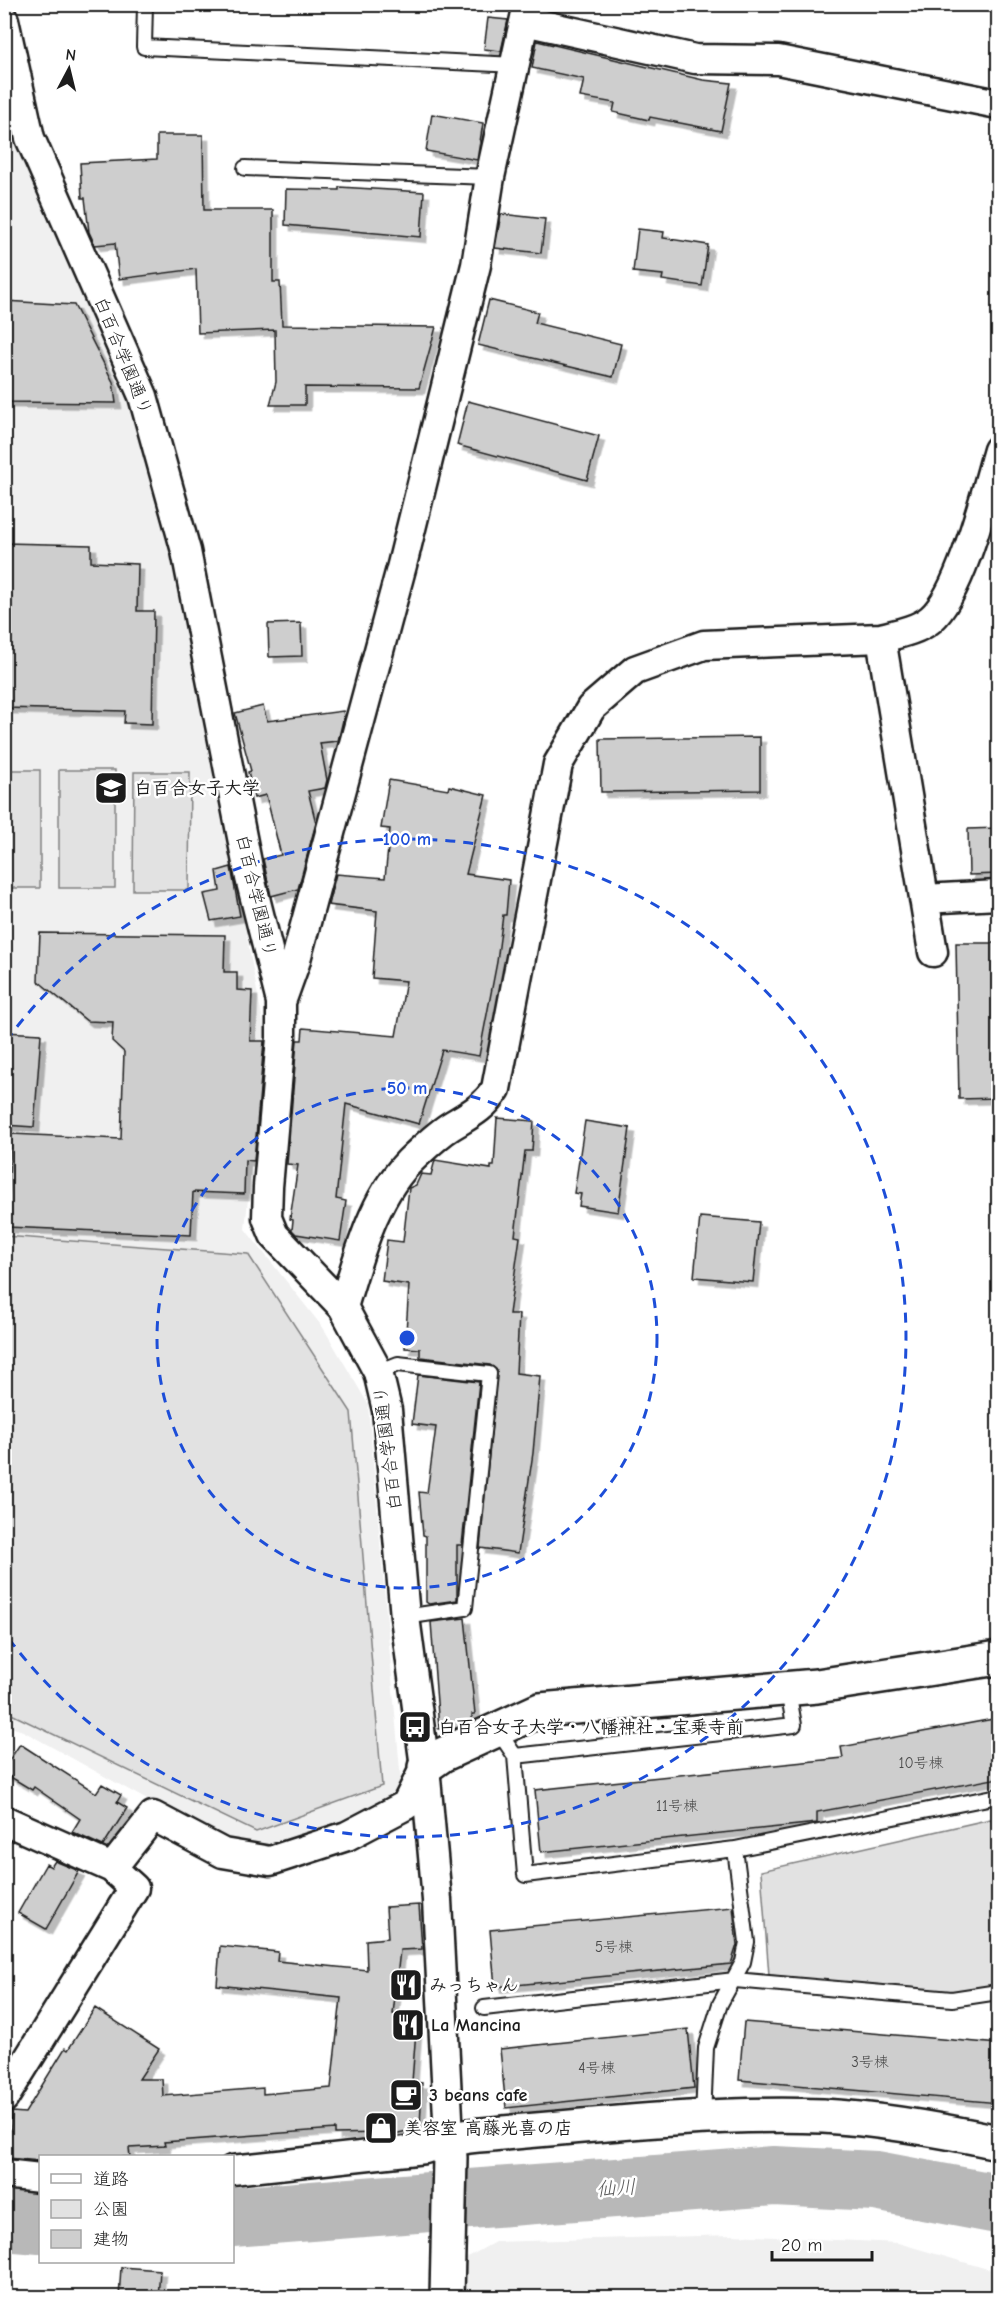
<svg xmlns="http://www.w3.org/2000/svg" width="1003" height="2302" font-family="'Comic Neue','Klee One',sans-serif">
<style>
.built{fill:#f0f0f0}
.green{fill:#e2e2e2;stroke:#7f7f7f;stroke-width:1.5}
.lines{fill:none;stroke-linecap:round;stroke-linejoin:round}
.river{stroke:#b8b8b8;stroke-width:60}
.building{fill:#cecece;stroke:#1c1c1c;stroke-width:1.5;filter:url(#shadow)}
.lane-casing{stroke:#1c1c1c;stroke-width:18}
.street-casing{stroke:#1c1c1c;stroke-width:33}
.secondary-casing{stroke:#1c1c1c;stroke-width:38}
.lane{stroke:#fff;stroke-width:14}
.street{stroke:#fff;stroke-width:28}
.secondary{stroke:#fff;stroke-width:33}
.ring{fill:none;stroke:#1d4ed8;stroke-width:3;stroke-dasharray:10 8}
.labels{text-anchor:middle;dominant-baseline:central;stroke-width:5;stroke-linejoin:round;paint-order:stroke}
.number-label{font-size:15px;fill:#484848}
.street-label{font-size:18px;fill:#1c1c1c;stroke:#fff}
.poi-label{font-size:18px;font-weight:bold;fill:#1c1c1c;stroke:#fff;text-anchor:start}
.water-label{font-size:20px;font-style:italic;fill:#5a5a5a;stroke:#fff}
.centre{fill:#1d4ed8;stroke:#fff;stroke-width:3}
.ring-label{font-size:18px;text-anchor:middle;font-weight:bold;fill:#1d4ed8;stroke:#fff;stroke-width:5;stroke-linejoin:round;paint-order:stroke}
</style>
<defs>
<filter id="shadow"><feDropShadow dx="5.5" dy="5.5" stdDeviation="0" flood-color="#0004"/></filter>
</defs>
<rect width="100%" height="100%" fill="#fff"/>
<filter id="ink" filterUnits="userSpaceOnUse"><feTurbulence type="fractalNoise" baseFrequency=".0167" numOctaves="2"/><feDisplacementMap in="SourceGraphic" scale="12" xChannelSelector="R" yChannelSelector="G"/><feConvolveMatrix kernelMatrix="1 2 1 2 8 2 1 2 1" color-interpolation-filters="sRGB"/></filter>
<g filter="url(#ink)">
<path class="built" d="M4 123H15L130 394 172 543 265 1033 245 1229 324 1329 368 1404 402 1793 341 1827 268 1848 230 1846 23 1731 5 1725Z
M733 2235 898 2243 998 2272V2276L991 2298H459V2262L495 2242Z"/>
<path class="green" d="M4 770H40V888H5Z
M59 770H115V888H59Z
M134 772H190L189 890H133Z
M4 1236 248 1254 351 1412 382 1786 256 1832 5 1711Z
M991 1819 998 1853V1990L979 1995 769 1975 761 1871Z"/>
<g class="lines">
<path class="river" d="M232 2217 774 2176 876 2181 998 2204
M4 2221 40 2224"/>
</g>
<path class="building" d="M488 18 508 20 501 51 484 49Z
M537 41 703 80 731 83 721 131 650 117 649 120 613 112 615 103 580 97 584 79 532 68Z
M432 114 483 123 477 160 426 151Z
M157 135H203L204 210H273V282H280L282 325 436 327 419 388 305 387V405H270L276 382 275 330 198 333 196 269 119 279 115 243 95 245 89 232 85 198H82L80 163 157 159Z
M339 187 424 192 421 237 285 225 286 189 339 190Z
M501 214 545 219 541 253 495 248Z
M638 229 664 232 663 238 708 245 702 286 662 280 663 275 633 272Z
M489 300 538 312 535 323 621 344 613 377 478 345Z
M4 301 74 305 113 382 116 403 4 402Z
M468 401 599 436 587 480 457 445Z
M4 543 91 545V562L138 564 137 611H154L152 724 124 723 125 711 4 708Z
M301 623 302 656 269 657 268 624Z
M263 706 267 721 343 711 344 716 338 741 320 743 327 780 325 788 308 791 316 823 298 889 271 896 263 859 281 855 266 795 254 798 248 772 251 771 235 713Z
M760 737V790L601 792 600 739Z
M389 780 448 790 449 786 486 795 466 874 509 880 506 915H503L497 962 479 1056 442 1050 419 1124 346 1104 336 1199 346 1201 340 1241 296 1234 292 1230 293 1220 290 1219 298 1165 287 1164 297 1040H302L303 1028 396 1036 406 981 372 978 377 911 328 905 336 874 385 878 390 829 381 828Z
M999 828V874L969 875 968 829Z
M231 867 240 916 211 921 204 894 220 891 217 871Z
M40 933 225 935 224 972H237V990L252 991 250 1041H264L254 1161 245 1160 244 1194 193 1192 191 1235 7 1227 11 1134 121 1139 124 1052 112 1041 113 1022 87 1021 38 981Z
M956 943H999V1098L959 1099Z
M4 1032 41 1034 34 1127 4 1125Z
M497 1118 534 1121 532 1151H525L515 1236 520 1237 509 1314H519L516 1373 540 1376 533 1453 518 1553 480 1548 497 1370 490 1365 420 1357V1349L405 1348 409 1285 382 1281 387 1240 403 1242 409 1188 416 1185 421 1174 431 1175 435 1160 491 1169V1166H494Z
M585 1121 630 1128 618 1212 579 1206 581 1194 574 1193Z
M700 1217 759 1222 753 1282 694 1277Z
M418 1375 479 1382 462 1545H457V1600L429 1604 426 1602V1536L423 1535 419 1492 427 1493 436 1427 412 1424Z
M465 1618 475 1714H472V1721L454 1729H439L431 1622Z
M999 1718V1778L817 1812V1823L541 1852 535 1790 843 1758 841 1747Z
M20 1744 96 1793 102 1784 121 1795 117 1802 127 1808 103 1846 72 1832 80 1819 34 1787 32 1790 4 1773V1768Z
M55 1861 79 1871 46 1929 18 1913 46 1864 51 1867Z
M419 1905 422 1949 400 1950 393 2014 417 2017 412 2082 422 2083 420 2128 381 2137 380 2133 335 2134V2129L164 2142 165 2146 129 2148 130 2157H40V2161L8 2158 12 2112 25 2113 65 2048 68 2050 95 2008 159 2049 139 2079H162L163 2096 263 2088V2094L331 2088 341 1998 217 1985 220 1946 278 1952 277 1961 367 1970 366 1940 388 1938 386 1907Z
M733 1907 737 1945 731 1964 495 1987 490 1930Z
M744 2022 999 2044V2103L739 2080Z
M688 2029 694 2088 506 2108 500 2049Z
M121 2267 160 2270 158 2298H119Z"/>
<g class="lines">
<g class="lane-casing">
<path id="lane" d="M145 4 144 47 516 65
M245 168 490 177
M378 1372 398 1364 489 1374 465 1608 405 1617
M498 1731 515 1756 525 1875 735 1849 998 1796
M515 1756 794 1725 788 1690
M484 2008 735 1980 952 1999 998 1992
M703 2117 706 2048 720 2004 743 1962 747 1942 735 1849"/>
</g>
<g class="street-casing">
<path id="street" d="M4 20 30 138 143 396 186 551 250 878 281 1002V1038L268 1187 267 1218 274 1235 343 1307 378 1372 387 1410 405 1617 425 1767 437 1900 450 2157
M525 21 695 59 778 60 998 104
M881 638 933 952
M924 899 998 895
M281 1002 295 963 402 565 476 265 490 177 528 4
M343 1307C359 1255 374 1193 415 1156 426 1146 438 1134 451 1126 469 1115 484 1108 496 1089L558 764 591 708 635 670 704 645 881 638C897 634 918 630 931 619 962 592 986 491 998 450
M4 1820 112 1868 153 1816 223 1853 270 1861 347 1836 406 1805 425 1767
M4 2098 134 1888 112 1868
M232 2170 425 2149 451 2140
M4 2174 40 2178"/>
</g>
<g class="secondary-casing">
<path id="secondary" d="M425 1767 442 1755 540 1710 817 1686 998 1658
M451 2140 469 2136C586 2126 705 2112 823 2116 882 2119 941 2130 998 2142
M447 2298 450 2157"/>
</g>
<use href="#lane" class="lane"/>
<use href="#street" class="street"/>
<use href="#secondary" class="secondary"/>
</g>
</g>
<g class="ring">
<circle cx="407" cy="1338" r="250"/>
<path d="M6 1041A499 499 0 1 1 6 1635"/>
</g>
<defs>
<g id="university-square" transform="scale(1.725)"><rect x="-9" y="-9" width="18" height="18" rx="4" fill="#1c1c1c" stroke="#fff"/><path d="M0-5L7-2L0 1L-7-2ZM-4 1L0 2.5L4 1V4Q0 6-4 4Z" fill="#fff"/></g>
<g id="bus-square" transform="scale(1.725)"><rect x="-9" y="-9" width="18" height="18" rx="4" fill="#1c1c1c" stroke="#fff"/><path d="M-5-6H5V4H4V6H2V4H-2V6H-4V4H-5ZM-3.5-4V0h7V-4ZM-3.5 1.2v1.5H-2V1.2ZM2 1.2v1.5H3.5V1.2Z" fill="#fff"/></g>
<g id="restaurant-square" transform="scale(1.725)"><rect x="-9" y="-9" width="18" height="18" rx="4" fill="#1c1c1c" stroke="#fff"/><path d="M-5-6h1v4h1v-4h1v4h1v-4h1v5L-1.5 .5V6h-2V.5L-5-1ZM5-6V6H3V1.5H1.5Q1.5-4 5-6Z" fill="#fff"/></g>
<g id="cafe-square" transform="scale(1.725)"><rect x="-9" y="-9" width="18" height="18" rx="4" fill="#1c1c1c" stroke="#fff"/><path d="M-5.5-4.5H6V0H3Q3 3.5 0 3.5H-2.5Q-5.5 3.5-5.5 0ZM3-3.2v2h1.7v-2ZM-6 4.5H4V6H-6Z" fill="#fff"/></g>
<g id="shop-square" transform="scale(1.725)"><rect x="-9" y="-9" width="18" height="18" rx="4" fill="#1c1c1c" stroke="#fff"/><path d="M-5-2.5h2.3a2.7 3.5 0 0 1 5.4 0H5L5.5 6h-11ZM-1.5-2.5h3a1.5 2.3 0 0 0-3 0Z" fill="#fff"/></g>
</defs>
<g fill-rule="evenodd">
<use href="#university-square" x="111" y="788"/>
<use href="#bus-square" x="415" y="1727"/>
<use href="#restaurant-square" x="406" y="1985"/>
<use href="#restaurant-square" x="408" y="2025"/>
<use href="#cafe-square" x="406" y="2095"/>
<use href="#shop-square" x="381" y="2128"/>
</g>
<g class="labels">
<g class="number-label">
<text x="921" y="1763">10号棟</text>
<text x="677" y="1806">11号棟</text>
<text x="614" y="1947">5号棟</text>
<text x="870" y="2062">3号棟</text>
<text x="597" y="2068">4号棟</text>
</g>
<g class="street-label">
<text transform="translate(123 356) rotate(68)">白百合学園通り</text>
<text transform="translate(256 896) rotate(77)">白百合学園通り</text>
<text transform="translate(388 1448) rotate(-97)">白百合学園通り</text>
</g>
<g class="poi-label">
<text x="134" y="788">白百合女子大学</text>
<text x="438" y="1727">白百合女子大学・八幡神社・宝乗寺前</text>
<text x="429" y="1985">みっちゃん</text>
<text x="431" y="2025">La Mancina</text>
<text x="429" y="2095">3 beans cafe</text>
<text x="404" y="2128">美容室 高藤光喜の店</text>
</g>
<g class="water-label">
<text transform="translate(616 2188) rotate(-4)">仙川</text>
</g>
</g>
<circle cx="407" cy="1338" r="9" class="centre"/>
<g class="ring-label">
<text x="407" y="845">100 m</text>
<text x="407" y="1094">50 m</text>
</g>
<rect width="1003" height="2302" fill="none" stroke="#fff" stroke-width="24"/>
<rect x="12" y="12" width="979" height="2278" fill="none" stroke="#1c1c1c" stroke-width="2" filter="url(#ink)"/>
<rect x="39" y="2155" width="195" height="108" fill="#ffffff" stroke="#a4a4a4" stroke-width="1.5"/>
<rect x="51" y="2174" width="30" height="9" fill="#ffffff" stroke="#a4a4a4" stroke-width="1.5"/>
<text x="93" y="2185" font-size="18" fill="#1c1c1c">道路</text>
<rect x="51" y="2200" width="30" height="18" fill="#e2e2e2" stroke="#a4a4a4" stroke-width="1.5"/>
<text x="93" y="2215" font-size="18" fill="#1c1c1c">公園</text>
<rect x="51" y="2230" width="30" height="18" fill="#cecece" stroke="#a4a4a4" stroke-width="1.5"/>
<text x="93" y="2245" font-size="18" fill="#1c1c1c">建物</text>
<g transform="translate(69 69) rotate(7)" stroke="#ffffff" stroke-width="4.5" paint-order="stroke">
<path d="M0-4.5L10 22L0 15L-10 22Z" fill="#1c1c1c"/>
<text y="-9" font-size="16" font-weight="bold" text-anchor="middle" fill="#1c1c1c">N</text>
</g>
<path d="M772 2251v9h100v-9" fill="none" stroke="#1c1c1c" stroke-width="3"/>
<text x="781" y="2251" font-size="18" fill="#1c1c1c" stroke="#ffffff" stroke-width="4.5" paint-order="stroke">20 m</text>
</svg>
